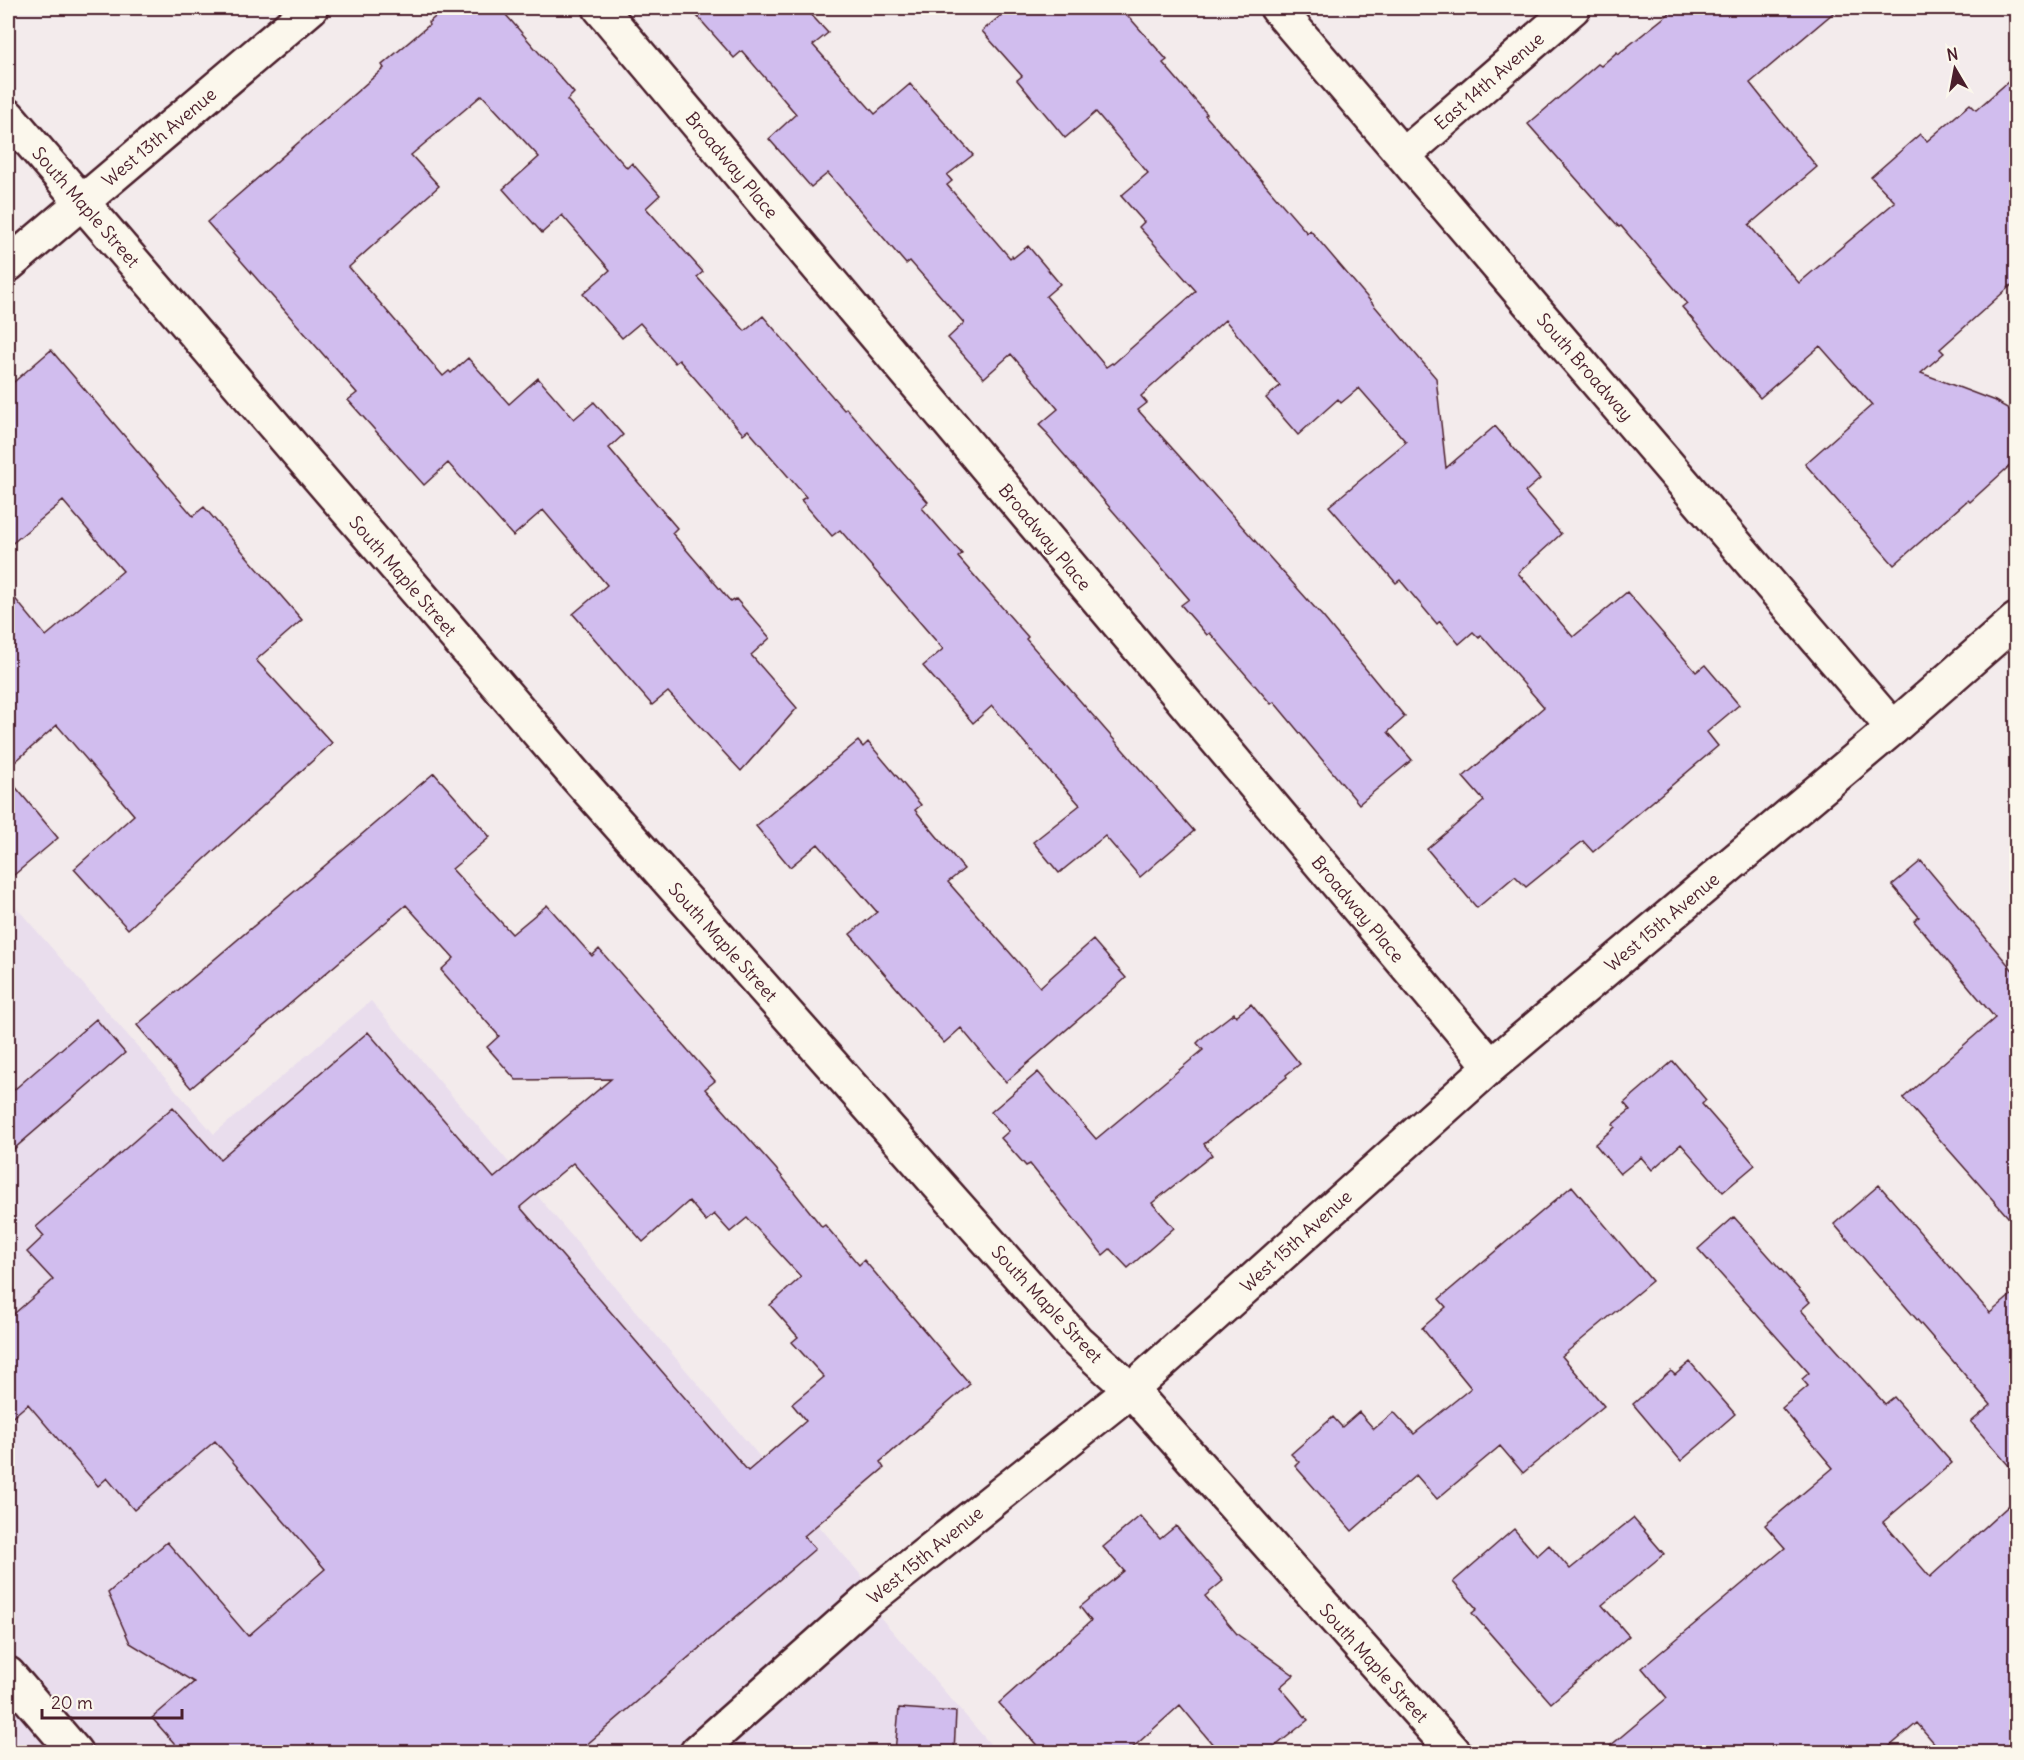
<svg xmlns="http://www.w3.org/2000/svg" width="2024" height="1760" font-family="Delius,sans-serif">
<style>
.built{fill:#e9dded}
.building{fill:#d1bdee;stroke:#4a1f2b;stroke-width:1.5;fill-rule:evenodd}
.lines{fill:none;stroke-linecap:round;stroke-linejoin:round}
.street-casing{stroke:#4a1f2b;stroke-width:38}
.secondary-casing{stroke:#4a1f2b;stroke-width:38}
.street{stroke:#fbf7ec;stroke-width:33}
.secondary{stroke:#fbf7ec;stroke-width:33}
.labels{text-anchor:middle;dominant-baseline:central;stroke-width:4.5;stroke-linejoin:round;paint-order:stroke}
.street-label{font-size:18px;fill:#4a1f2b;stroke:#fbf7ec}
</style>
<rect width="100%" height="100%" fill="#f3ebec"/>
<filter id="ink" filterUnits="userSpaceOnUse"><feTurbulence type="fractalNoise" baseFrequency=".0167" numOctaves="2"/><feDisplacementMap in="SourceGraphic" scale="12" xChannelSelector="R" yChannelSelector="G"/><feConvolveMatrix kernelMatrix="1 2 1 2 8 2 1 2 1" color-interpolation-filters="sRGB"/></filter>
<g filter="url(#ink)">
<path class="built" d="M8 898 214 1134 371 1001 877 1594 867 1602 997 1752H8Z"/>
<path class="building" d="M446 8H500L574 93 567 100 627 168 632 163 660 195 646 208 703 272 697 277 745 331 763 316 844 410 846 408 928 502 922 508 962 554 958 557 1028 637 1026 639 1194 831 1140 877 1105 836 1059 873 1033 842 1080 805 992 706 973 723 923 666 943 649 840 530 832 536 801 500 806 497 748 430 743 434 679 360 675 363 640 323 622 338 583 294 610 270 562 215 542 233 503 189 539 157 482 95 411 155 439 186 349 267 443 376 449 371 451 373 468 358 509 404 538 378 574 419 594 402 623 435 609 448 677 528 672 533 731 602 736 599 770 638 751 655 797 708 741 771 668 692 652 705 573 614 607 585 543 510 513 536 448 463 424 485 348 400 357 393 207 222 384 68 382 65 429 25 428 23Z
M690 8H805L828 33 813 45 875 114 910 84 973 155 947 175 952 181 947 185 1010 258 1012 256 1013 258 1028 246 1060 284 1046 296 1106 367 1112 363 1113 364 1196 291 1139 227 1144 222 1121 196 1148 173 1096 112 1065 138 1017 80 1022 76 982 31 1010 8H1121L1167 60 1163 63 1207 114 1205 115 1307 233 1310 230 1436 378 1446 468 1495 426 1540 479 1525 492 1561 534 1518 573 1573 637 1627 592 1696 672 1705 665 1739 705 1707 732 1718 746 1593 852 1583 841 1526 887 1515 876 1477 908 1427 849 1484 801 1463 777 1544 707 1481 635 1479 638 1473 632 1459 644 1440 621 1437 624 1400 580 1396 583 1329 506 1406 442 1359 388 1341 403 1338 399 1298 435 1266 398 1280 386 1225 320 1141 396 1147 403 1138 410 1324 618 1405 717 1388 732 1412 760 1359 804 1274 702 1271 704 1210 633 1207 635 1181 605 1189 599 1047 435 1048 434 1039 425 1058 409 1011 354 984 378 948 338 964 323 910 261 906 264 828 173 811 187 769 139 796 114 742 51 734 58Z
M1676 8H1839L1750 83 1817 167 1749 225 1799 283 1895 202 1871 177 1920 134 1927 141 1970 104 1976 110 2016 75V281L1940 349 1944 353 1921 373 1995 401 2009 409 2016 418V460L1970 502 1968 500 1894 565 1805 464 1872 405 1820 346 1760 398 1682 307 1687 303 1621 226 1619 227 1528 124 1598 64 1601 66 1617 52 1618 54Z
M51 350 193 516 204 507 302 620 256 660 332 743 128 929 74 869 134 815 57 725 8 768V590L46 636 123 571 63 501 8 547V387Z
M858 741 863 747 868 742 921 805 915 810 964 869 948 882 1040 987 1093 940 1126 978 1006 1082 961 1028 944 1043 850 934 877 912 818 844 790 867 756 826Z
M434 773 490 837 452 869 512 934 547 905 592 956 599 949 715 1081 705 1089 776 1169 822 1227 825 1225 859 1265 864 1260 970 1384 880 1462 884 1468 804 1536 815 1549 578 1752H182L152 1718 194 1682 130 1643 108 1593 167 1542 248 1636 325 1569 215 1441 134 1510 107 1478 98 1486 28 1404 8 1421V1319L53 1280 27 1252 44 1236 36 1227 173 1107 220 1159 368 1032 494 1178 611 1079 516 1080 487 1047 499 1036 441 970 454 958 406 905 191 1088 137 1025ZM573 1163 643 1242 689 1201 706 1221 714 1214 730 1232 747 1218 801 1277 770 1305 798 1337 792 1342 824 1377 792 1404 806 1421 748 1471 520 1207Z
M8 778 58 838 8 880Z
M1921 861 2016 974V1226L1903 1098 1995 1018 1914 921 1919 917 1892 885Z
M1251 1004 1300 1064 1286 1075 1287 1077 1204 1144 1212 1155 1152 1203 1174 1228 1128 1268 1110 1249 1103 1255 1030 1164 1026 1166 1001 1138 1009 1131 991 1112 1038 1072 1096 1139 1203 1050 1197 1043 1204 1036 1234 1013 1236 1016Z
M96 1019 125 1053 8 1154V1095Z
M1673 1061 1706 1100 1702 1104 1755 1165 1723 1192 1681 1144 1652 1170 1641 1157 1620 1174 1595 1144 1615 1127 1613 1124 1630 1110 1624 1103Z
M1879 1185 1990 1313 2016 1291V1474L1971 1422 1991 1405 1834 1224Z
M1572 1186 1652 1281 1562 1356 1604 1406 1523 1473 1500 1446 1437 1499 1416 1475 1352 1531 1295 1466 1299 1462 1291 1454 1333 1417 1342 1427 1359 1412 1374 1429 1394 1412 1414 1434 1471 1388 1422 1328 1446 1307 1439 1299Z
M1734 1217 1810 1302 1801 1310 1885 1404 1894 1397 1952 1463 1883 1522 1930 1577 2016 1499V1752H1942L1917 1723 1883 1752H1603L1667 1698 1642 1668 1785 1548 1765 1525 1833 1468 1782 1408 1808 1386 1802 1379 1809 1373 1698 1249Z
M1690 1362 1735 1414 1681 1461 1633 1404 1671 1371 1675 1375Z
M1140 1516 1160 1539 1176 1526 1223 1581 1205 1596 1237 1634 1294 1675 1280 1687 1308 1720 1268 1752H1219L1180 1705 1128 1752H1043L999 1703 1091 1621 1080 1607 1124 1571 1103 1547Z
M1633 1518 1664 1554 1602 1605 1629 1636 1551 1703 1472 1613 1477 1609 1453 1582 1514 1529 1537 1556 1549 1545 1570 1569Z
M899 1708 956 1712 954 1752H895Z"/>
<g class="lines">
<g class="street-casing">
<path id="street" d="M600 8 1491 1066
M1277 8 1893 728
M8 116 574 774 1077 1341 1131 1390 1454 1752
M1404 155 1573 8"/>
</g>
<g class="secondary-casing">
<path id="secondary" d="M8 265 311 8
M8 1674 75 1752
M697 1752 867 1601 1131 1390 1491 1066 1893 728 2016 620"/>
</g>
<use href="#street" class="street"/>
<use href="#secondary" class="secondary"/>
</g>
</g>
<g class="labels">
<g class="street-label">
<text transform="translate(1489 81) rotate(-41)">East 14th Avenue</text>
<text transform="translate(159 137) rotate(-40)">West 13th Avenue</text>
<text transform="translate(732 165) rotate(50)">Broadway Place</text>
<text transform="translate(86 207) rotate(49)">South Maple Street</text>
<text transform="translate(1585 367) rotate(49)">South Broadway</text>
<text transform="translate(1045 537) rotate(50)">Broadway Place</text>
<text transform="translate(403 576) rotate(49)">South Maple Street</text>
<text transform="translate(1358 909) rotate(50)">Broadway Place</text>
<text transform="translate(1662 922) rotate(-40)">West 15th Avenue</text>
<text transform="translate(723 942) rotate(48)">South Maple Street</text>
<text transform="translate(1296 1241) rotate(-42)">West 15th Avenue</text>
<text transform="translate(1047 1304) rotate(47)">South Maple Street</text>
<text transform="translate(925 1555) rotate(-39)">West 15th Avenue</text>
<text transform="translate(1374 1663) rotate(48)">South Maple Street</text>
</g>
</g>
<rect width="2024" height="1760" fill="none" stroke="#fbf7ec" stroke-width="30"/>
<rect x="15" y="15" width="1994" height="1730" fill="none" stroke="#4a1f2b" stroke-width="2" filter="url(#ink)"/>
<g transform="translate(1955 69) rotate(350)" stroke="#fbf7ec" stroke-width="4.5" paint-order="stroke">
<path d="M0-4.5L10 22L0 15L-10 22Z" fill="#4a1f2b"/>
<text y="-9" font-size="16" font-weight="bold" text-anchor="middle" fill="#4a1f2b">N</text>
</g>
<path d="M42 1709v9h140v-9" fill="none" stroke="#4a1f2b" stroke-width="3"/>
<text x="51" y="1709" font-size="18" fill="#4a1f2b" stroke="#fbf7ec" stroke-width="4.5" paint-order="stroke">20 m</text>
</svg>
